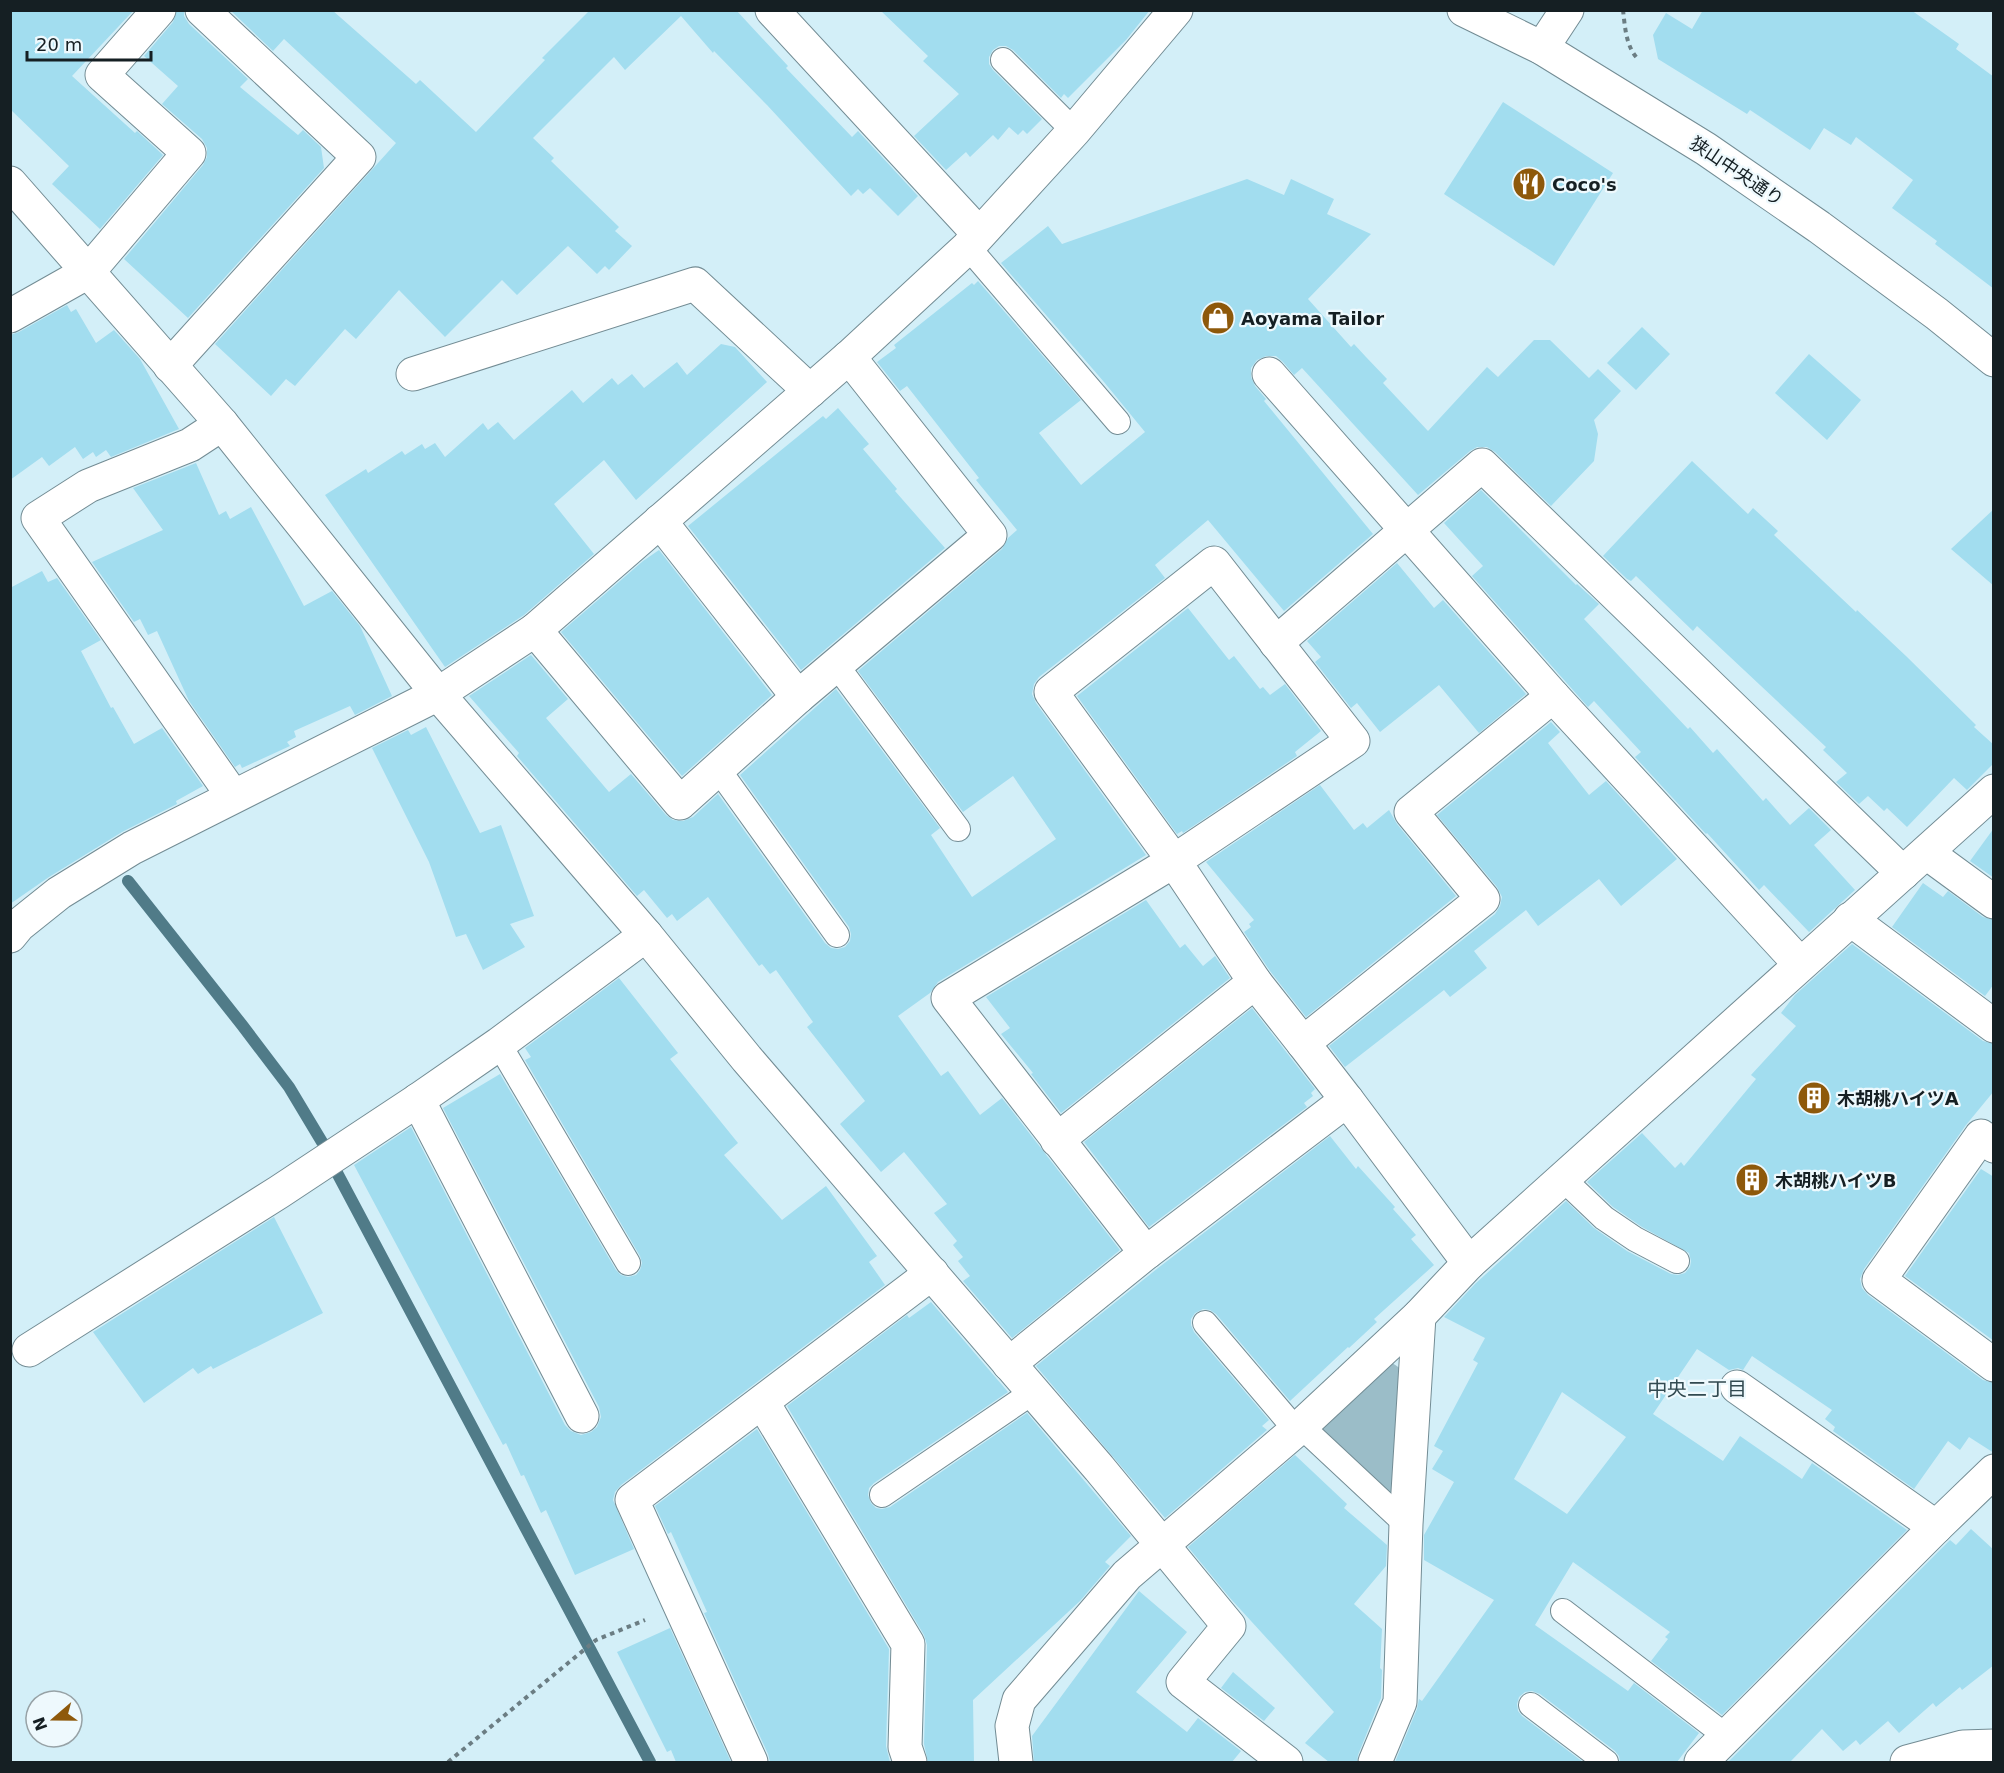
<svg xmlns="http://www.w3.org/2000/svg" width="2004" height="1773" font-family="'DejaVu Sans','Noto Sans JP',sans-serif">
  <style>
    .green { fill: #9bbdc8 }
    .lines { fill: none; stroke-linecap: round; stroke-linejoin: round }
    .stream { stroke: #507b88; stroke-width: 12 }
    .building { fill: #a2ddef; fill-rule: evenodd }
    .lane-casing { stroke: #738c94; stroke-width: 26 }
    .street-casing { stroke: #738c94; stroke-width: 35 }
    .secondary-casing { stroke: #738c94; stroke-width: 35 }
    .path { stroke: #6b7d83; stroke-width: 4; stroke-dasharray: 4.5 4.5; stroke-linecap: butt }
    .lane { stroke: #fff; stroke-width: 24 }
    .street { stroke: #fff; stroke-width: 33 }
    .secondary { stroke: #fff; stroke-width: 33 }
    .labels { text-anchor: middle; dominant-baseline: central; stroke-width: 4.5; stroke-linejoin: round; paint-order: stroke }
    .street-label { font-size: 18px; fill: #151f23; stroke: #eef9fd }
    .poi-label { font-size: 18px; font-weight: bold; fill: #151f23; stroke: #eef9fd; text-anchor: start }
    .neighbourhood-label { font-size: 20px; fill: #324a51; stroke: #eef9fd }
  </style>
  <rect width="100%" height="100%" fill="#d3eff8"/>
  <!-- green -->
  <path class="green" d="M1388 1360 1401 1369 1397 1505 1315 1431Z"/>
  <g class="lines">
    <!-- stream -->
    <g class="stream">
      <path d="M128 881 242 1025 289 1087 322 1142"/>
      <path d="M335 1169 650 1762"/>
    </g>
  </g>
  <!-- building -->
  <g class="building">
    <path d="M10 10H134L72 76 135 133 137 131 163 155 100 229 52 184 69 166 10 109Z"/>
    <path d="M177 10H184V16L189 24 248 79 240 87 298 135 303 130 321 147 324 168 188 318 124 259 203 165 207 157V148L202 139 162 104 178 86 144 56 173 22Z"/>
    <path d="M230 10H332L416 84 420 80 476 132 545 60 542 58 590 10H736L788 66 786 68 852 137 858 131 918 196 898 216 870 188 863 194 858 189 851 196 767 105 714 51 713 53 681 16 625 70 614 57 533 138 554 158 551 161 619 227 615 231 632 246 609 270 605 266 597 274 568 246 517 295 502 280 445 337 399 290 356 339 345 329 295 386 286 379 271 396 215 344 396 143 284 39 273 51Z"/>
    <path d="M1150 10 1126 40 1068 98 1064 94 1061 98 1013 50 1006 46H999L993 50 989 57V64L993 70 1042 119 1027 134 1023 130 1018 135 1009 127 998 140 993 135 970 157 966 152 946 170 914 136 959 94 923 61 928 56 881 11Z"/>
    <path d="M1703 10H1911L1959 44 1956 49 1994 77V289L1935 244 1937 241 1892 208 1913 180 1856 137 1851 145 1824 128 1810 150 1750 110 1747 114 1658 59 1653 35 1666 13 1692 29Z"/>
    <path d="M1503 102 1613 173 1554 266 1444 194Z"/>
    <path d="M1247 179 1284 195 1291 179 1334 199 1327 214 1371 234 1308 299 1351 347 1354 344 1366 357 1387 379 1383 383 1428 431 1487 367 1498 377 1534 340H1550L1589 378 1598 369 1621 391 1594 420 1598 434 1594 461 1551 506 1495 452 1487 447H1477L1470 451 1418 495 1302 368 1294 375 1283 362 1276 356H1266L1257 360 1251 368V377L1255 386 1266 399 1264 401 1373 534 1284 611 1208 520 1155 565 1165 578 1039 677 1034 684 1032 694 1036 703 1146 855 938 982 930 993 898 1016 941 1076 948 1071 980 1115 1002 1098 1120 1250 1012 1338 963 1281 970 1276 958 1261 963 1257 953 1245 957 1241 934 1213 947 1204 904 1152 881 1172 840 1124 865 1101 807 1027 813 1022 776 970 770 974 762 964 759 966 708 897 677 921 672 914 667 918 644 890 637 896 517 756 519 753 469 696 531 655 568 699 546 718 609 792 631 774 666 815 673 820 683 821 693 817 718 794 825 943 831 948 838 949 845 947 850 941 851 934 849 927 740 775 836 689 940 828 931 835 972 897 1056 839 1013 776 963 812 858 671 1002 549 1008 538 1017 530 976 480 979 478 907 386 900 391 877 362 896 348 894 345 972 283 974 285 978 281 1081 400 1039 433 1081 485 1145 432 1104 382 1001 263 1048 226 1062 244Z"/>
    <path d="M67 305 71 312 76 309 96 343 114 330 140 359 179 429 111 457 106 450 96 457 93 452 83 459 75 447 49 466 42 457 10 480V335L19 332Z"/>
    <path d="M1642 327 1670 354 1636 390 1607 363Z"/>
    <path d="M721 344 735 347 767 382 636 500 604 460 554 504 594 554 524 615 445 667 325 495 366 469 368 473 402 451 405 455 422 444 425 449 435 443 445 457 483 423 488 430 498 422 514 440 572 390 583 403 612 378 618 385 632 374 644 388 677 362 687 375Z"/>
    <path d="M1809 354 1861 400 1827 440 1775 393Z"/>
    <path d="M838 408 869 444 863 449 897 489 895 491 945 548 801 670 688 526 823 416 826 419Z"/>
    <path d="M1692 461 1748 514 1753 508 1778 531 1774 535 1856 612 1857 610 1906 656 1976 725 1974 727 1994 745V763L1967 790 1954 778 1907 827 1887 808 1884 811 1868 796 1859 804 1836 782 1847 773 1823 750 1826 747 1697 626 1693 631 1636 576 1631 581 1627 579 1603 556Z"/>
    <path d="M196 463 219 515 226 511 230 519 251 507 304 606 332 591 360 626 392 696 355 715 350 706 294 731 296 737 287 742 290 746 242 768 240 764 235 767 189 701 157 631 148 635 140 619 134 622 92 562 163 530 133 488Z"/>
    <path d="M1481 490 1576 585 1577 584 1599 604 1584 619 1688 729 1690 727 1713 753 1717 749 1763 801 1766 798 1790 825 1809 808 1831 830 1814 845 1855 890 1809 932 1764 885 1759 890 1707 833 1706 834 1635 757 1641 752 1594 701 1588 707 1472 576 1483 566 1444 523Z"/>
    <path d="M1994 509V586L1951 549Z"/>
    <path d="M659 550 772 695 682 776 561 632 643 561Z"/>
    <path d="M1397 563 1434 608 1443 600 1526 694 1479 733 1439 685 1380 732 1357 703 1351 708 1315 662 1321 657 1307 641Z"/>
    <path d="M42 571 48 582 57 578 101 640 81 651 111 708 113 707 134 744 162 728 203 786 176 801 177 804 122 832 49 877 10 904V588Z"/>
    <path d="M1188 608 1229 660 1234 656 1260 689 1263 687 1270 695 1285 684 1321 731 1295 752 1297 756 1183 833 1182 831 1177 834 1077 696Z"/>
    <path d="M1551 722 1560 732 1548 743 1589 795 1606 781 1677 859 1621 906 1599 879 1538 926 1526 910 1474 951 1487 968 1450 997 1444 990 1345 1067 1329 1046 1495 914 1500 906 1502 897 1497 887 1437 815Z"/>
    <path d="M426 727 480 833 501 825 534 916 510 924 525 947 483 970 466 934 456 937 429 862 372 748 408 730 411 735Z"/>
    <path d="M1320 785 1354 830 1363 823 1367 828 1389 810 1397 824 1456 896 1306 1017 1270 971 1244 932 1251 927 1249 924 1254 920 1206 862Z"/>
    <path d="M1994 828V878L1970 861Z"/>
    <path d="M1923 883 1943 897 1948 891 1983 917 1994 920V984L1985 996 1892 927Z"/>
    <path d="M1146 900 1180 948 1185 944 1203 966 1215 956 1230 978 1061 1113 1031 1074 1033 1073 1001 1034 1010 1028 986 997Z"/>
    <path d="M1852 944 1983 1041 1994 1044V1091L1966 1125 1864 1269 1860 1279 1862 1288 1868 1295 1983 1380 1994 1383V1453L1969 1437 1960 1450 1948 1441 1914 1489 1833 1431 1835 1427 1825 1419 1832 1410 1752 1356 1743 1370 1738 1368 1729 1370 1697 1349 1653 1414 1723 1461 1740 1436 1802 1479 1812 1463 1907 1530 1722 1715 1651 1661 1668 1639 1665 1637 1670 1632 1573 1562 1535 1625 1628 1691 1634 1683 1699 1733 1677 1762H1620L1619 1756 1615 1751 1540 1694 1532 1691 1525 1692 1519 1697 1517 1704 1518 1711 1522 1716 1583 1762H1395L1417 1709 1419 1699 1422 1701 1494 1600 1424 1560V1535L1454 1482 1432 1469 1443 1451 1434 1446 1478 1363 1473 1360 1485 1338 1444 1317 1475 1284 1566 1201 1594 1228 1627 1251 1671 1274 1678 1275 1685 1273 1690 1267 1691 1261 1689 1253 1642 1227 1613 1207 1587 1182 1642 1133 1675 1168 1681 1162 1684 1166 1756 1079 1751 1075 1796 1026 1781 1013 1795 995ZM1562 1392 1626 1437 1567 1514 1514 1479Z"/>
    <path d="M619 978 678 1053 670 1059 738 1143 724 1155 782 1220 826 1186 877 1256 869 1262 885 1285 621 1485 615 1492 613 1500 634 1549 575 1575 546 1510 541 1513 524 1475 521 1476 506 1443 503 1445 354 1165 411 1127 565 1425 571 1431 581 1435 591 1432 597 1427 601 1417 599 1407 443 1108 500 1074 616 1270 621 1275 628 1277 636 1275 640 1270 642 1263 640 1256 525 1060 531 1057 525 1048Z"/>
    <path d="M1252 1008 1315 1089 1311 1093 1313 1096 1304 1103 1307 1107 1149 1227 1084 1142Z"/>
    <path d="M1330 1136 1356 1169 1358 1166 1395 1207 1393 1209 1416 1235 1411 1239 1434 1265 1374 1319 1377 1322 1349 1348 1348 1347 1290 1401 1216 1314 1210 1310 1203 1309 1195 1313 1191 1319V1325L1194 1332 1269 1420 1262 1426 1267 1430 1165 1518 1036 1366 1158 1268Z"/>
    <path d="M1981 1169 1994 1177V1341L1905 1276Z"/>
    <path d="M274 1217 323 1313 213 1369 211 1366 198 1374 193 1368 144 1403 93 1332Z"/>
    <path d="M931 1302 1008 1392 874 1483 869 1488 868 1495 871 1503 876 1508 882 1509 890 1507 1027 1413 1131 1536 1105 1562 1110 1566 1080 1601 973 1700 974 1762H928L924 1744 927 1645 924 1635 787 1406 907 1315 909 1318Z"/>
    <path d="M757 1429 889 1649 886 1746 890 1762H770L768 1754 704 1613 707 1612 671 1532 668 1534 655 1506Z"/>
    <path d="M1295 1455 1347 1504 1344 1508 1387 1545 1386 1566 1354 1604 1382 1629 1380 1668 1382 1670 1381 1698 1358 1755 1357 1762H1329L1305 1743 1334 1712 1230 1598 1188 1547Z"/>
    <path d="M1971 1529 1994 1550V1665L1962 1690 1960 1687 1936 1707 1933 1703 1899 1733 1888 1721 1860 1745 1856 1740 1843 1751 1822 1729 1790 1762H1731L1729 1761 1950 1540 1956 1545Z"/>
    <path d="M1139 1591 1187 1632 1136 1692 1187 1732 1198 1718 1241 1751 1232 1762H1034L1032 1736Z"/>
    <path d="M670 1628 731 1762H676L671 1750 667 1752 617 1652Z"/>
    <path d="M1233 1672 1275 1708 1264 1721 1221 1688Z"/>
  </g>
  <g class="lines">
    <!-- lane casing -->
    <g class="lane-casing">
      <g id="lane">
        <path d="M1003 60 1074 131"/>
        <path d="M968 247 1118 422"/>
        <path d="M837 666 958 829"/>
        <path d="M718 769 837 935"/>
        <path d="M499 1044 628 1263"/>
        <path d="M1562 1178 1604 1218 1635 1239 1677 1261"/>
        <path d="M1205 1323 1296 1430"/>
        <path d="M1301 1426 1406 1524"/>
        <path d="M882 1495 1033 1392"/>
        <path d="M1563 1611 1726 1736"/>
        <path d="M1531 1705 1606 1762"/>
      </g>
    </g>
    <!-- street casing -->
    <g class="street-casing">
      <g id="street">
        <path d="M772 10 979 234"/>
        <path d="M10 183 222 424 438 694 646 935 747 1059 1099 1468 1229 1626 1183 1682 1286 1762"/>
        <path d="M10 316 88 272 189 153 102 75 159 10"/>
        <path d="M170 366 359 157 202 10"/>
        <path d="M413 374 695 284 810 391"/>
        <path d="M1269 374 1553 696 1800 964"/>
        <path d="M222 424 190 445 88 486 38 518 233 796"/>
        <path d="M660 521 798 697"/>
        <path d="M535 630 680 803 798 697 990 535 849 357"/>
        <path d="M1276 643 1482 465 1903 873"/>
        <path d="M1927 853 1994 902"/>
        <path d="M1850 919 1994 1026"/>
        <path d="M10 936 19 925 59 893 132 848 438 694 535 630 849 357 968 247 1074 131 1176 10"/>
        <path d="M1303 1043 1347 1100"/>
        <path d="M418 1100 582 1416"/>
        <path d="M1057 1140 1255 982"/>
        <path d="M1994 1146 1981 1136 1879 1280 1994 1365"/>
        <path d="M1146 1253 948 998 1174 861 1353 741 1214 563 1051 692 1174 861 1255 982 1303 1043 1483 899 1411 812 1553 696"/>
        <path d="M29 1350 279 1192 418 1100 499 1044 646 935"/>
        <path d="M1009 1364 1146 1253 1347 1100 1469 1263"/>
        <path d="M1737 1387 1936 1527"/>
        <path d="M763 1403 908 1644 905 1747 910 1762"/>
        <path d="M751 1762 632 1500 932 1273"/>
        <path d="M1016 1762 1012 1726 1019 1700 1127 1575 1301 1426 1419 1316 1469 1263 1994 791"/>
        <path d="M1375 1762 1400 1702 1406 1524 1419 1316"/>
        <path d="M1701 1762 1936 1527 1994 1471"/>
        <path d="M1907 1762 1963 1747 1994 1746"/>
      </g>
    </g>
    <!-- secondary casing -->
    <g class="secondary-casing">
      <g id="secondary">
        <path d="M1464 10 1542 48 1706 149 1819 227 1937 314 1994 360"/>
        <path d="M1542 48 1567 10"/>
      </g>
    </g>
    <!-- path -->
    <g class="path">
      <path d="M1623 10C1625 27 1626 48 1639 60"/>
      <path d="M448 1762 596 1640 645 1620"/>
    </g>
    <!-- lane -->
    <use href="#lane" class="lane"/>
    <!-- street -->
    <use href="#street" class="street"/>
    <!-- secondary -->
    <use href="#secondary" class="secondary"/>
  </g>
  <!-- icons -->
  <defs>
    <g id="restaurant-disc" transform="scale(1.725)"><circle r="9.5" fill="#8e590b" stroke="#eef9fd"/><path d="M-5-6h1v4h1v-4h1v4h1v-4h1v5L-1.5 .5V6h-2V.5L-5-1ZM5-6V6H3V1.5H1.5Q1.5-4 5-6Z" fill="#fff"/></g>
    <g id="shop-disc" transform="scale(1.725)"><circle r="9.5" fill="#8e590b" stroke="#eef9fd"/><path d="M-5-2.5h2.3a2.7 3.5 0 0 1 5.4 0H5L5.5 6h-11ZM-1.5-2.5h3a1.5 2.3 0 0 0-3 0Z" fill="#fff"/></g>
    <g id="building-disc" transform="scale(1.725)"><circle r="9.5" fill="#8e590b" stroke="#eef9fd"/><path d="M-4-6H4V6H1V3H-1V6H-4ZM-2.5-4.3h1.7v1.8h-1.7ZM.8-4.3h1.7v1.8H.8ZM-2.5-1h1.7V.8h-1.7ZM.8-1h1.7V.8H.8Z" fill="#fff"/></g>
  </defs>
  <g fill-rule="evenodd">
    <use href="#restaurant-disc" x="1529" y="184"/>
    <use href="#shop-disc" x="1218" y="318"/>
    <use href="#building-disc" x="1814" y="1098"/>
    <use href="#building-disc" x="1752" y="1180"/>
  </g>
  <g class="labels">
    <!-- street labels -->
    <g class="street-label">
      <text transform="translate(1737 171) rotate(34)">狭山中央通り</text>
    </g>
    <!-- poi labels -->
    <g class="poi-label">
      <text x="1552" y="184">Coco's</text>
      <text x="1241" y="318">Aoyama Tailor</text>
      <text x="1837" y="1098">木胡桃ハイツA</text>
      <text x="1775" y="1180">木胡桃ハイツB</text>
    </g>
    <!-- neighbourhood labels -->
    <g class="neighbourhood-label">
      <text x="1697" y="1389">中央二丁目</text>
    </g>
  </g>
  <!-- border -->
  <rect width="2004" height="1773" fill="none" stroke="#151f23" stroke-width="24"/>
  <!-- north arrow -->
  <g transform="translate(54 1719) rotate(250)"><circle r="28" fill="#eef9fd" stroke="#97a2a6" stroke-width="1.5"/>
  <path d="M0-4.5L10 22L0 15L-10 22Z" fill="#8e590b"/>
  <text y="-9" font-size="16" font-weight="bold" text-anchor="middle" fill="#151f23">N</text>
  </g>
  <!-- scale -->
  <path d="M27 51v9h124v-9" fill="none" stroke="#151f23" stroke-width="3"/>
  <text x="36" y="51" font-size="18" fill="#151f23" stroke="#eef9fd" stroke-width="4.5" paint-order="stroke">20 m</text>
</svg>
